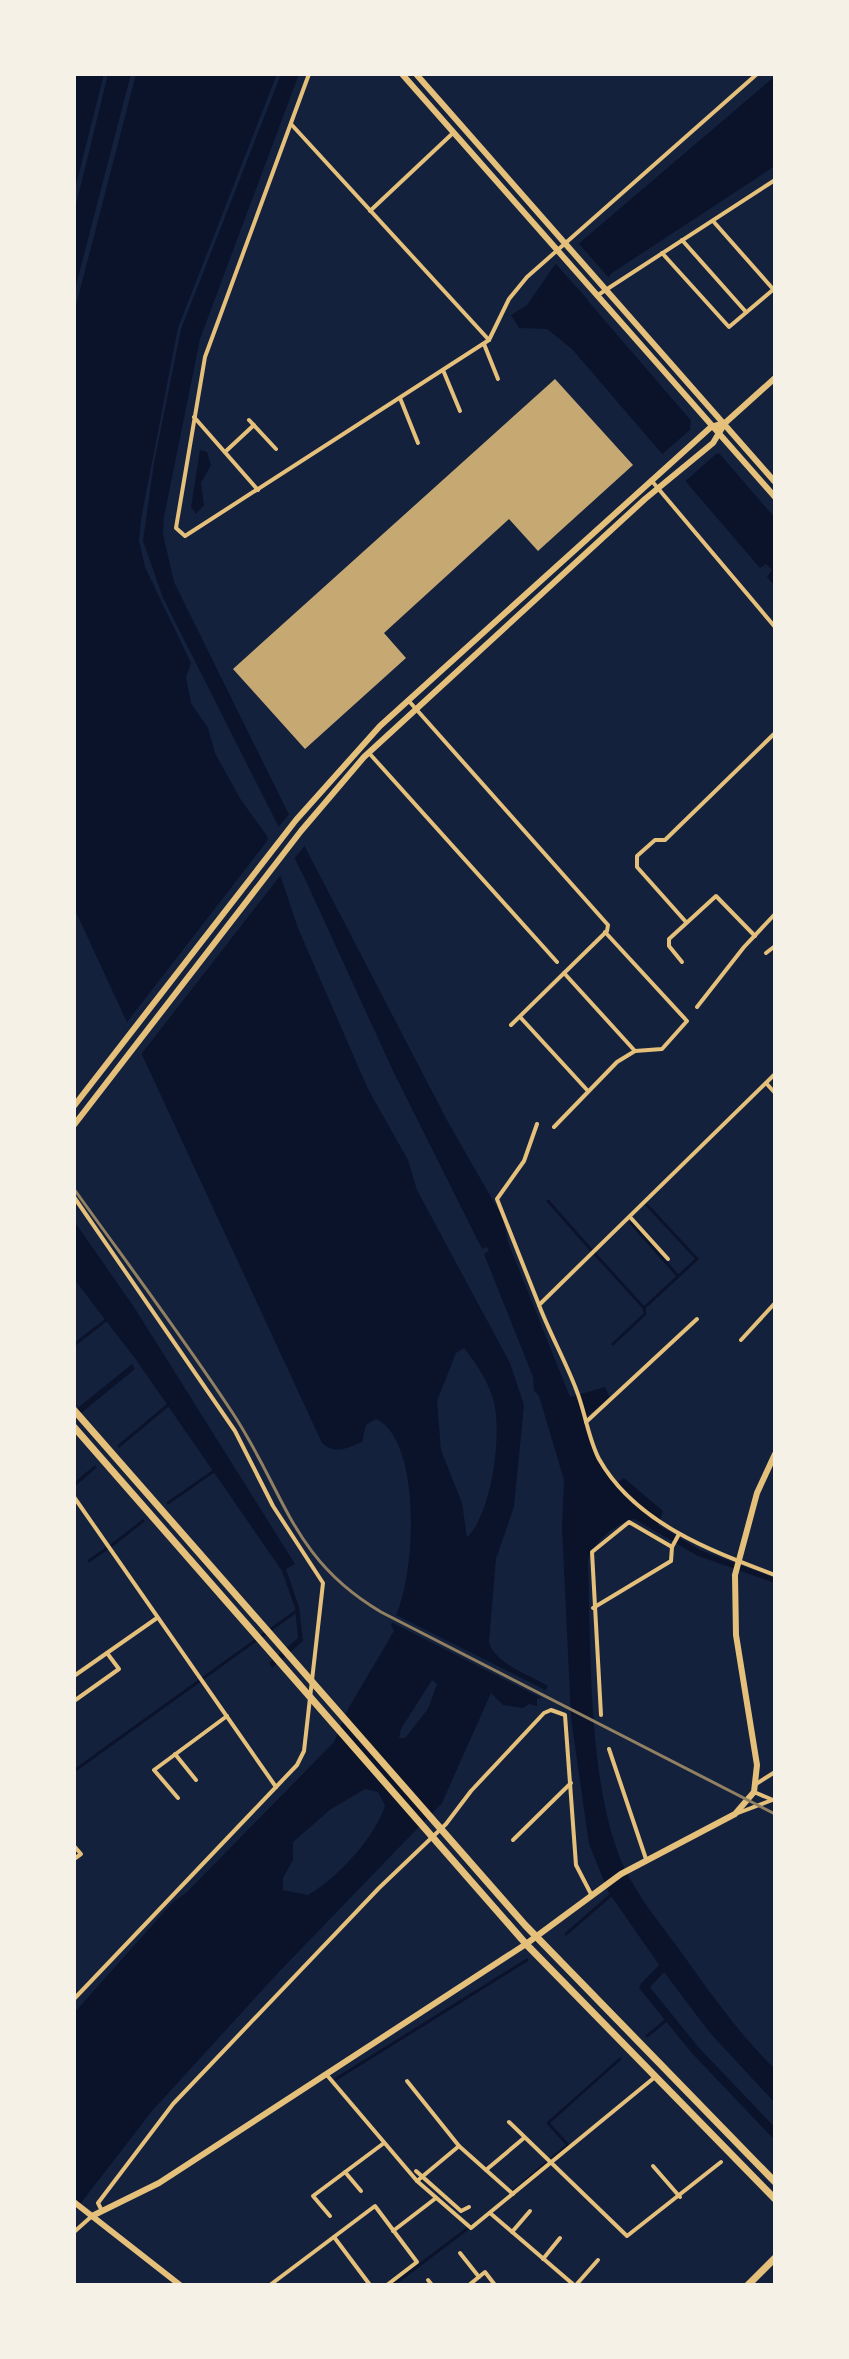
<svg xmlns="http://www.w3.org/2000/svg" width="849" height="2359" font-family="Roboto,sans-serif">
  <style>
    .water { fill: #0b132b; fill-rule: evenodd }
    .pier { fill: #14213d }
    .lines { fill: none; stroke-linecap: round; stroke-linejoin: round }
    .stream { stroke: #0b132b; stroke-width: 3 }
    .canal { stroke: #0b132b; stroke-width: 9 }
    .building { fill: #c6a872 }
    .minor { stroke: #e5c07b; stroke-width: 4 }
    .tertiary { stroke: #e5c07b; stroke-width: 6 }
    .secondary { stroke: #e5c07b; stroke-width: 6 }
    .primary { stroke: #e5c07b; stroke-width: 7 }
    .trunk { stroke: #e5c07b; stroke-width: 7 }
    .rail { stroke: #918062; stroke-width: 3 }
  </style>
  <rect width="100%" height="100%" fill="#14213d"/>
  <!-- water -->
  <g class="water">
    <path d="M74 74H104L74 193Z"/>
    <path d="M108 74H131L74 293V213Z"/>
    <path d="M136 74H277L178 328 141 519 139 541 145 567 191 663 186 677 191 703 208 728 215 753 241 800 267 836 298 928 368 1089 408 1160 417 1190 510 1363 524 1405 514 1507 496 1559 489 1642C494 1663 530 1675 548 1686L541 1699 537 1698V1706L529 1704 523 1708 503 1705 491 1693 442 1803 277 1974 152 2111 74 2212V2013L172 1903 187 1892 334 1742 348 1709 394 1631 391 1625C416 1587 424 1441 376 1419L366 1425 362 1442C348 1448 335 1455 322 1443L74 908V313ZM464 1348C476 1363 486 1378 492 1396 504 1427 492 1515 467 1537L462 1503 441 1450 437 1401 456 1353ZM432 1680 437 1684 428 1709 405 1738H399L401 1729ZM365 1789 378 1792 385 1805C376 1837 336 1879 308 1895L283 1890V1878L293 1860V1842L331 1809Z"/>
    <path d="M281 74H299L200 339 164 517 163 534 174 582 304 845 448 1122 503 1218 508 1242 570 1397 605 1387 610 1398 583 1419 596 1459 615 1484 624 1478 663 1511 658 1525 700 1550 775 1578V1583L698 1556 634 1519C617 1522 591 1544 588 1561 591 1649 588 1764 616 1847 628 1884 653 1914 676 1945 707 1988 737 2032 775 2069V2103L710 2033 664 1972 609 1893 589 1844 571 1718 562 1528 564 1480 539 1396 534 1391 533 1377 484 1254 489 1251 487 1247 482 1249 393 1071 306 881 163 598 143 541 154 463 181 329Z"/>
    <path d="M775 76V166L612 273 588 301 775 518V586L767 577 772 570 766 564 760 568 572 349 547 329 519 328 511 315 527 305 556 263Z"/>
    <path d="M200 450 207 452 211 465 201 483 204 505 196 514 191 507Z"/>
    <path d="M74 1221 134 1307 295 1564 286 1569 299 1607 303 1641 272 1668 269 1663 298 1638 295 1608 282 1571 137 1361 74 1279Z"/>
    <path d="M132 1364 135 1369 74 1419V1411Z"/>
  </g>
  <!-- pier -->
  <g class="pier">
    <path d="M578 243 609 278 589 301 555 263Z"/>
    <path d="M691 418 722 453 716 454 682 484 659 457 690 430Z"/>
    <path d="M291 812 307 843 292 861 276 830Z"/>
    <path d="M271 836 283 872 139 1057 124 1026Z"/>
    <path d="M394 1614 549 1692 545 1700 389 1621Z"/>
  </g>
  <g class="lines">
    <!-- stream -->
    <g class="stream">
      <path d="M548 1201 593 1252"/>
      <path d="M631 1223 678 1276"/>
      <path d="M595 1254 644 1308 645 1314 613 1344"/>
      <path d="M644 1308 697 1259 647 1205"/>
      <path d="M74 1345 106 1320"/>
      <path d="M119 1446 168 1405"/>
      <path d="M74 1485 95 1467"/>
      <path d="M168 1503 214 1471"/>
      <path d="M112 1545 143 1521"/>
      <path d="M89 1561 106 1549"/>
      <path d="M74 1771 298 1610"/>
      <path d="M566 1934 611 1895"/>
      <path d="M647 2036 669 2018"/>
      <path d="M336 2079 527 1960"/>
      <path d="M511 2193 568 2145 548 2123 620 2059"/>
      <path d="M393 2285 471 2226"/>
    </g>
    <!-- canal -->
    <path class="canal" d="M668 1962 644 1987 695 2050 775 2134"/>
  </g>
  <!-- building -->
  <path class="building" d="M555 379 633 465 538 551 509 519 384 633 406 658 305 749 233 669Z"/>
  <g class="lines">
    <!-- minor -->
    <g class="minor">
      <path d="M309 74 205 357 177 522 176 528 185 536 489 340 509 299 527 277 757 74"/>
      <path d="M291 124 489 340"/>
      <path d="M370 211 453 133"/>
      <path d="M713 221 773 289"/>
      <path d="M682 240 746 312"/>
      <path d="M662 253 729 327 775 288"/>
      <path d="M598 295 775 180"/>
      <path d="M484 344 498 379"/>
      <path d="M443 370 460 411"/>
      <path d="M400 398 418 443"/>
      <path d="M194 417 258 490"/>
      <path d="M249 420 276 449"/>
      <path d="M225 452 254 425"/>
      <path d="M651 480 775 627"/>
      <path d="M408 700 608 925 607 931 511 1025"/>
      <path d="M369 753 557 962"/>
      <path d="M686 922 637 867V856L655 840H665L775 733"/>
      <path d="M766 953 775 946"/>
      <path d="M682 962 669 946V939L716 896 755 936"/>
      <path d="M564 973 635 1051"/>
      <path d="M697 1007 744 947 775 914"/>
      <path d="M520 1017 588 1091"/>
      <path d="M775 1074 539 1305C550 1334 565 1360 576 1389 585 1411 588 1438 599 1459 635 1523 711 1551 775 1575"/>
      <path d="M766 1083 775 1093"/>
      <path d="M537 1124 524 1161 497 1199 539 1305"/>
      <path d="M554 1127 617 1062 635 1051 662 1049 687 1021 605 932"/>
      <path d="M74 1197 235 1431 273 1506 323 1583 304 1751 297 1765 276 1787"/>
      <path d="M630 1217 668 1259"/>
      <path d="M741 1340 775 1303"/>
      <path d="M586 1422 697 1319"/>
      <path d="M74 1497 276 1787 74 1999"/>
      <path d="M593 1608 671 1561 672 1547 679 1534"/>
      <path d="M74 1676 157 1618"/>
      <path d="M74 1701 119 1669 107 1653"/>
      <path d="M601 1715 592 1552 629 1522 672 1547"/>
      <path d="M609 1749 646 1859"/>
      <path d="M175 1754 196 1780"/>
      <path d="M756 1784 775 1772"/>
      <path d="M754 1792 773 1800"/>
      <path d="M178 1798 154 1770 227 1716"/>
      <path d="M738 1813 775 1799"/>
      <path d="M513 1840 571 1783"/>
      <path d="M74 1846 81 1854 74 1859"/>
      <path d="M326 2074 417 2181 471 2228 655 2077"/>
      <path d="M407 2081 459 2146 417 2181"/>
      <path d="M509 2122 627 2236 721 2162"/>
      <path d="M459 2146 513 2194"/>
      <path d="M653 2166 680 2197"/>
      <path d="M486 2170 524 2138"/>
      <path d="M416 2171 461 2211 469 2207"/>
      <path d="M345 2172 361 2191"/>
      <path d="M102 2211 98 2203 173 2104 379 1888 446 1824 471 1791 544 1713 551 1710 565 1715 576 1865 591 1894"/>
      <path d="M490 2213 574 2285"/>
      <path d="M330 2216 313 2196 384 2143"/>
      <path d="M393 2231 436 2198"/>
      <path d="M74 2232 92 2216"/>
      <path d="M512 2232 530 2211"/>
      <path d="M334 2237 370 2285"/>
      <path d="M460 2253 479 2277"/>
      <path d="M543 2259 560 2238"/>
      <path d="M428 2280 432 2285"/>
      <path d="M270 2285 375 2206 417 2262 387 2285"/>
      <path d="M469 2285 485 2272 495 2285"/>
      <path d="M576 2285 598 2260"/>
    </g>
    <!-- tertiary -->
    <g class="tertiary">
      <path d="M402 74 775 497"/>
      <path d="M416 74 775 482"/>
      <path d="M74 1106 296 820 380 726 711 427 725 423 775 378"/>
      <path d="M74 1125 301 831 364 757 645 499 713 443 725 423"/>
      <path d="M92 2216 159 2183 526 1944"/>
    </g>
    <!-- secondary -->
    <g class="secondary">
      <path d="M526 1944 621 1874 735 1814 754 1792 757 1765 736 1635 735 1575 757 1493 775 1454"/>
      <path d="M74 2202 180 2285"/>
    </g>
    <!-- primary -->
    <path class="primary" d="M748 2285 775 2258"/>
    <!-- trunk -->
    <g class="trunk">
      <path d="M74 1410 525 1925 775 2182"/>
      <path d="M74 1427 526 1944 775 2199"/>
    </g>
    <!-- rail -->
    <path class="rail" d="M74 1189C127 1263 182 1336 232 1412 285 1492 291 1559 381 1612L775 1814"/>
  </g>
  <!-- border -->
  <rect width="849" height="2359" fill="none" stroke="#f6f1e7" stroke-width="152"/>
</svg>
